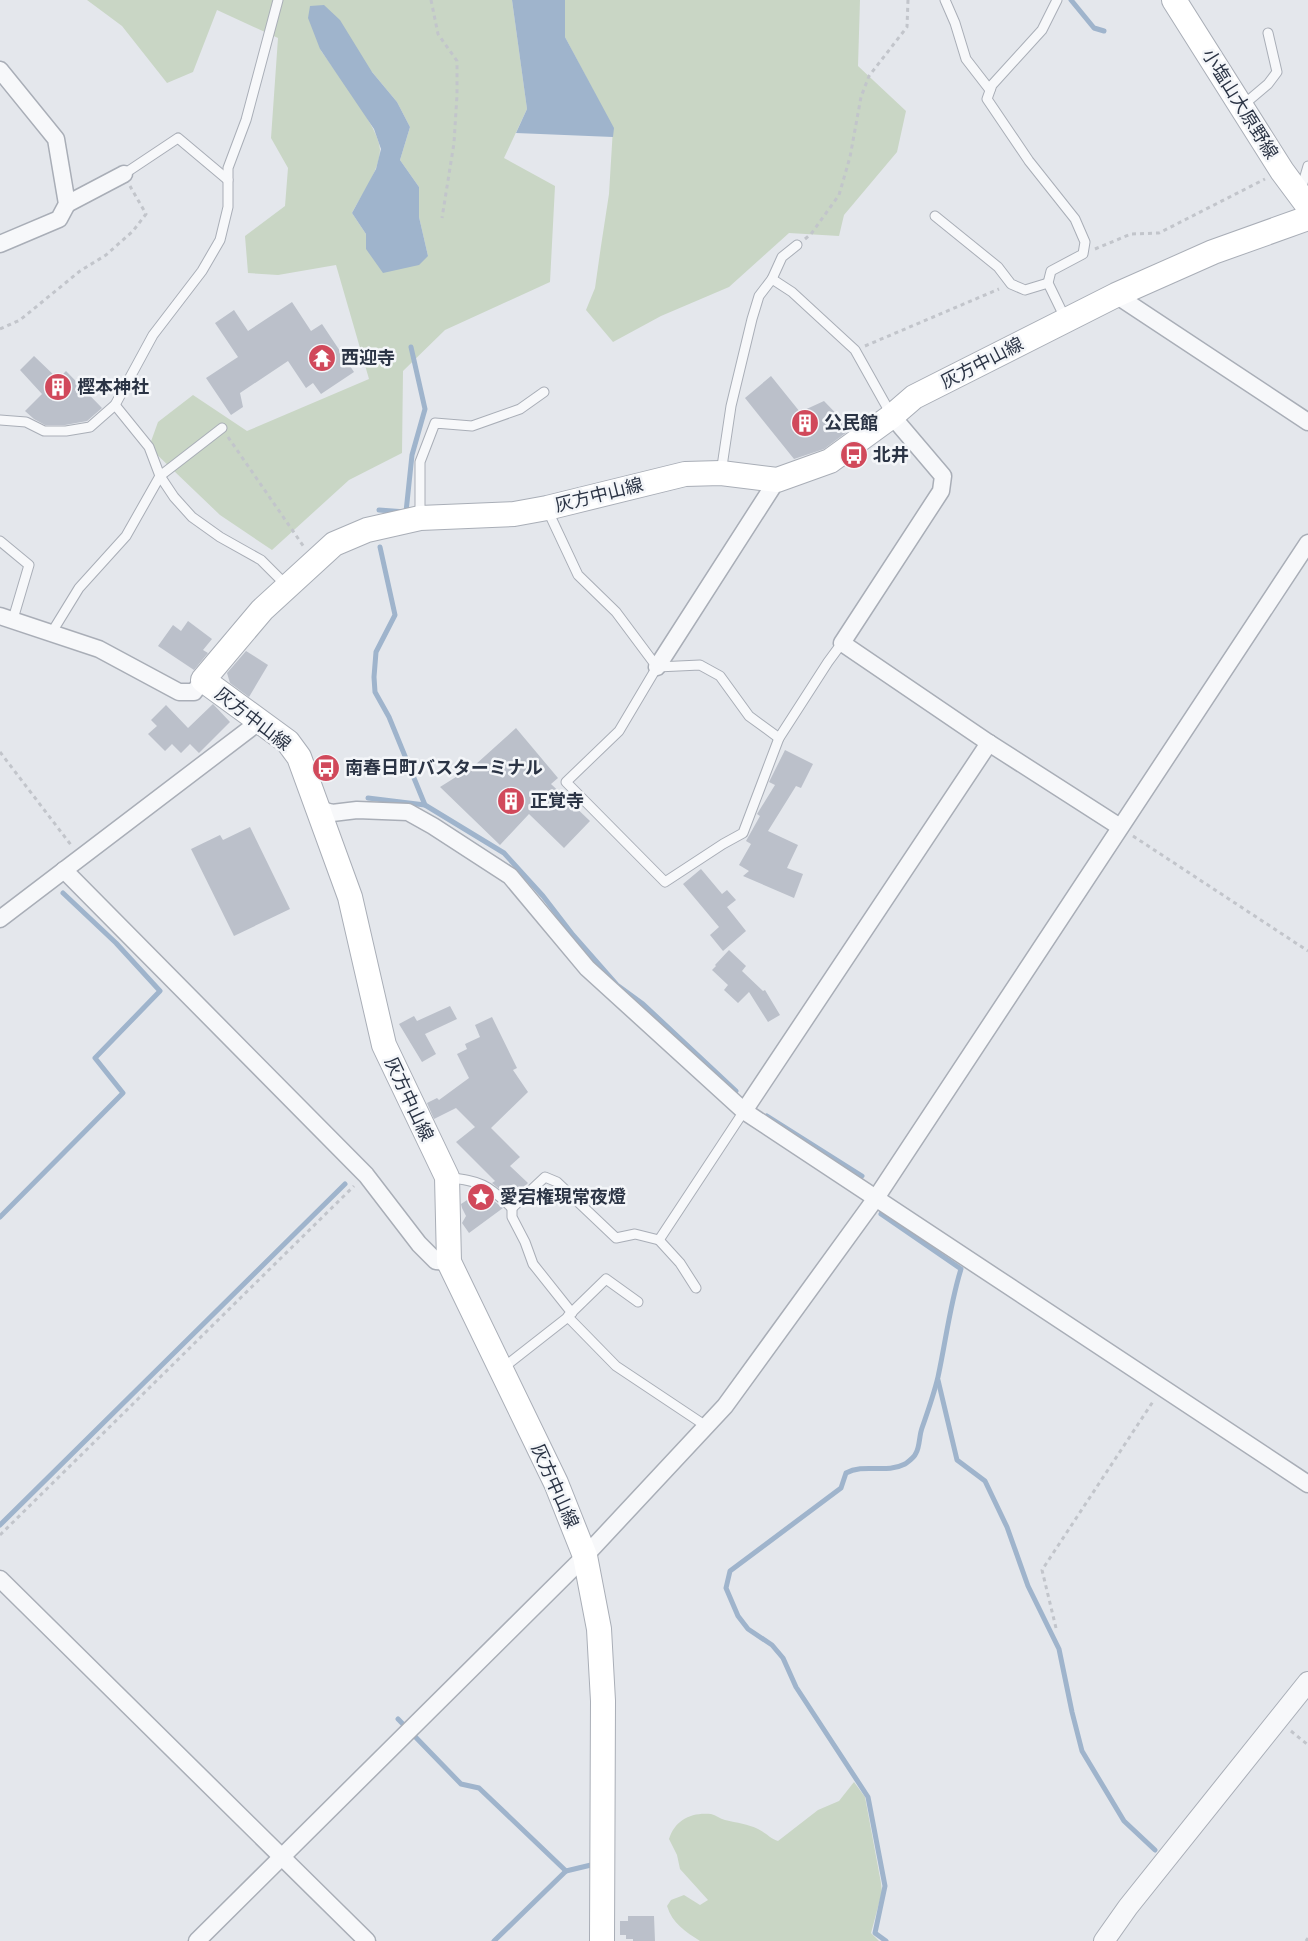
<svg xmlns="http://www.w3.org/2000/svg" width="1308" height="1941" font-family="Montserrat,'Noto Sans JP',sans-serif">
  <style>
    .green { fill: #c9d6c5; fill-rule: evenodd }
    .water { fill: #9fb4cc }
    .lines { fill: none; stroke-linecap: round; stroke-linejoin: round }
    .stream { stroke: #9fb4cc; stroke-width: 5 }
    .building { fill: #bbc0ca }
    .service-casing { stroke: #a9aeb7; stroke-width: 11 }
    .minor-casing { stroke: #a9aeb7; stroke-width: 19 }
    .tertiary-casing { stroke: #a9aeb7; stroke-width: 22 }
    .secondary-casing { stroke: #a9aeb7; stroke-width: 26 }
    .path { stroke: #c2c5cb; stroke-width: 3; stroke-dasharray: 4 4; stroke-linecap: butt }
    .service { stroke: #f7f8fa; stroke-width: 9 }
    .minor { stroke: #f7f8fa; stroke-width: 16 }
    .tertiary { stroke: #f7f8fa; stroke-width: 20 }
    .secondary { stroke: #fff; stroke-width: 24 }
    .labels { text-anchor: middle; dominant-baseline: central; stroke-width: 5; stroke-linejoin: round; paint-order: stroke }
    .street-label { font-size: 18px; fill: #2b3445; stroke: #f4f6f9 }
    .poi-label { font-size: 18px; font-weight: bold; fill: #2b3445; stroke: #f4f6f9; text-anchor: start }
  </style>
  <rect width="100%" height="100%" fill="#e4e7ec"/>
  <!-- green -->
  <g class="green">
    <path d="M87 0H512L527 109 504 158 555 186 550 282 445 330 403 371 402 453 349 480 272 550 220 515 149 447 158 422 193 395 247 431 369 379 336 265 278 275 248 273 245 236 285 206 288 168 271 138 278 38 217 10 193 72 167 83 122 26ZM320 49 372 72 397 102 410 127 400 160 419 187V217L428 256 366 249V234L352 213C362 194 379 172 380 150 381 129 333 69 320 49Z"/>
    <path d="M565 0H860L858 66 906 111 897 152 844 215 839 236 789 233 729 287 661 316 613 342 586 310 595 288 601 246 609 194 613 128 565 37Z"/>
    <path d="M854 1782 865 1797 881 1883 882 1892 871 1933 879 1941H700C686 1932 672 1923 667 1906L671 1900 684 1895 700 1905 708 1900 680 1869 677 1855 669 1839C675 1820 691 1812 711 1814 716 1815 720 1819 725 1820 737 1823 748 1824 758 1829 766 1833 771 1839 778 1841L818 1810 839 1801Z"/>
  </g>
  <!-- water -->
  <g class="water">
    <path d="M512 0H565V37L614 128 613 137 516 133 527 109Z"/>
    <path d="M324 5 340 20 372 72 397 102 410 127 400 160 419 187V217L428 256 419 265 383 273 366 249V234L352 213 376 169 381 149 374 129 320 49 308 18 310 6Z"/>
  </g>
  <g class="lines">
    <!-- stream -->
    <g class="stream">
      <path d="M1071 0 1094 28 1104 31"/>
      <path d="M379 510 406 512 412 455 425 409 411 347"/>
      <path d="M380 547 395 615 376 652 374 677 375 692 389 717 425 805"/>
      <path d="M368 798 425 805 504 853 543 896 573 935 617 985 643 1004 736 1091"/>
      <path d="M767 1116 862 1176"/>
      <path d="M881 1214 961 1269C950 1304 946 1340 938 1377 934 1394 928 1411 922 1428 919 1436 920 1446 916 1453 914 1458 909 1461 905 1464 886 1474 864 1463 846 1473L841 1488 730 1571 726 1588 738 1616 748 1629 772 1645 783 1658 796 1687 868 1797 885 1886 875 1933 886 1941"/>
      <path d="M0 1217 123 1093 95 1058 160 991 116 943 63 893"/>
      <path d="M938 1380 957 1460 985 1481 1007 1527 1028 1586 1059 1649 1072 1712 1082 1751 1124 1821 1155 1850"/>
      <path d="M0 1525 345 1184"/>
      <path d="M398 1719 461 1784 479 1788 566 1871"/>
      <path d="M494 1941 566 1871 591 1865"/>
    </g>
  </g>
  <!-- building -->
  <g class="building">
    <path d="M292 302 311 331 322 324 354 372 321 394 313 383 306 388 288 361 240 393 243 407 231 415 206 378 238 357 215 323 234 310 248 331Z"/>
    <path d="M34 356 58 379 66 371 102 408 87 421 65 425H45L34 419 25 411 42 394 20 370Z"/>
    <path d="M771 376 800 412 824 401 851 429 824 449 794 459 745 398Z"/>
    <path d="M188 621 212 639 203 650 208 653 194 670 158 646 173 625 181 631Z"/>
    <path d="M246 651 268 665 249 697 230 683 227 673Z"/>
    <path d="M213 704 230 722 199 753 190 744 181 753 172 744 165 751 148 734 157 726 151 720 166 705 188 728Z"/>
    <path d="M516 728 558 778 551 784 590 821 564 848 529 814 500 845 440 787 475 765Z"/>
    <path d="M785 750 813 764 801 788 796 786 768 831 798 845 787 868 803 874 794 898 743 876 749 871 739 865 751 844 746 841 760 816 757 814 775 785 769 782Z"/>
    <path d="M250 827 290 909 234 936 191 849 220 835 223 840Z"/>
    <path d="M701 869 722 894 727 890 736 900 727 907 746 931 723 951 710 935 719 927 683 884Z"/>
    <path d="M729 950 746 966 742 971 763 991 765 990 780 1015 768 1022 749 992 738 1003 724 990 728 985 712 970 716 966 715 965Z"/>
    <path d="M450 1006 457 1019 425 1034 436 1054 422 1062 399 1024 414 1016 417 1021Z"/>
    <path d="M492 1017 517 1068 513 1070 528 1092 491 1128 520 1157 510 1166 528 1183 512 1199 492 1183 495 1181 456 1142 475 1127 456 1108 434 1119 427 1103 437 1098 439 1100 469 1078 457 1054 467 1049 465 1044 480 1037 475 1025Z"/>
    <path d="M481 1191 503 1208 469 1233 462 1223 466 1216 462 1208 461 1204Z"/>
    <path d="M628 1916H654L655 1941H633V1939H626V1935H620V1921H628Z"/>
  </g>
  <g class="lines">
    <!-- service casing -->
    <g class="service-casing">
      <g id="service">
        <path d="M945 0 955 23 966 59 990 90"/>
        <path d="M1057 0 1042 30 992 85 987 99 1029 161 1075 219 1085 242 1083 254 1051 271 1048 283 1066 320"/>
        <path d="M1242 106 1268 84 1277 72 1268 33"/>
        <path d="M124 174 178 138 228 180"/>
        <path d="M1301 190 1308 166"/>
        <path d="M935 216 998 267 1011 284 1025 290 1048 283"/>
        <path d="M772 279 792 292 855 350 892 416"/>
        <path d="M115 405 149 447 160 476 174 497 192 517 220 537 261 560 287 586"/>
        <path d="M0 420 26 422 44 431H66L90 427 115 405 153 335 202 271 220 240 228 207V168L246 120 278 0"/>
        <path d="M721 473 731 406 752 319 759 296 772 279 782 257 797 245"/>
        <path d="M547 509 578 575 616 612 657 667"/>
        <path d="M420 518V462L435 423 472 426 520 409 544 392"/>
        <path d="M0 541 29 565 13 619"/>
        <path d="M52 632 79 588 126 536 160 476 222 428"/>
        <path d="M657 667 619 731 566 782 665 882 723 844 743 833 779 738 828 662 842 643"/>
        <path d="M657 667 700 665 720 676 749 716 779 738"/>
        <path d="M447 1177C482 1182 486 1183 512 1208L545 1177 557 1182 616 1238 635 1234 659 1240 744 1111"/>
        <path d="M512 1208V1217L525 1242 533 1264 572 1313"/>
        <path d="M659 1240 680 1263 696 1288"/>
        <path d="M568 1316 606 1279 638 1302"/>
        <path d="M503 1368 568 1317 616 1366 706 1426"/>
      </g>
    </g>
    <!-- minor casing -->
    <g class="minor-casing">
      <g id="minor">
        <path d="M0 70 56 139 67 204 59 219 0 244"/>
        <path d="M67 204 124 174"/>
        <path d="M1116 295 1308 422"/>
        <path d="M892 416 943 476 941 491 842 643 989 743 1120 827"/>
        <path d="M0 616 99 649 179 692H194L203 680"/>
        <path d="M657 667 777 480"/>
        <path d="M319 809 332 813 357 810 408 812 433 826 510 876 587 968 744 1111 1308 1484"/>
        <path d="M64 870 366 1175 419 1244 436 1261 449 1262"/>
        <path d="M0 919 260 721"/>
        <path d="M744 1111 989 743"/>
        <path d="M0 1579 367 1941"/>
        <path d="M197 1941 585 1556 725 1406 876 1198 1308 543"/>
      </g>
    </g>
    <!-- tertiary casing -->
    <g class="tertiary-casing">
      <path id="tertiary" d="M1104 1941 1128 1907 1308 1682"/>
    </g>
    <!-- secondary casing -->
    <g class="secondary-casing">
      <g id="secondary">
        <path d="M1174 0 1282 171 1308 206"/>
        <path d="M602 1941 603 1701 599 1629 585 1556 556 1483 449 1262 447 1177 384 1045 350 897 299 757 288 742 203 680 262 610 334 544 367 530 420 518 514 514 547 508 685 474 721 473 777 480 830 461 892 416 914 397 1116 295 1213 252 1308 218"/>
      </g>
    </g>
    <!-- path -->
    <g class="path">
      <path d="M431 0 438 34 457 61V95L454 143 442 218"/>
      <path d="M805 239 811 234 839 195 850 157 861 97 869 76 907 27 908 0"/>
      <path d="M1095 249 1131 234 1159 233 1265 179"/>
      <path d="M0 329 20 320 80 271 106 255 133 231 146 214 130 186"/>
      <path d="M865 346 999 289"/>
      <path d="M228 437 304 547"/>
      <path d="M0 752 71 845"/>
      <path d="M1133 836 1308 951"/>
      <path d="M0 1535 354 1186"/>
      <path d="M1056 1628 1042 1570 1154 1400"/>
      <path d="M1291 1731 1308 1745"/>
      <path d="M1306 1941 1308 1938"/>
    </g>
    <!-- service -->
    <use href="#service" class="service"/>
    <!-- minor -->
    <use href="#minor" class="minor"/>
    <!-- tertiary -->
    <use href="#tertiary" class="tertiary"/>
    <!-- secondary -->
    <use href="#secondary" class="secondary"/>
  </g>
  <!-- icons -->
  <defs>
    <g id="temple-disc" transform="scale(1.4375)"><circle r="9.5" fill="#d1495b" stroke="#f4f6f9"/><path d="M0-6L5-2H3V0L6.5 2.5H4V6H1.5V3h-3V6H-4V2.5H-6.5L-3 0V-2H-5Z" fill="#fff"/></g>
    <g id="building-disc" transform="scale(1.4375)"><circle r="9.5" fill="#d1495b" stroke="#f4f6f9"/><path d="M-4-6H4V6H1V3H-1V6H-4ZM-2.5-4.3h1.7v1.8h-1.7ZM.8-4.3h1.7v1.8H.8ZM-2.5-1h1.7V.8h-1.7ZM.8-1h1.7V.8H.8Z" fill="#fff"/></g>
    <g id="bus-disc" transform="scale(1.4375)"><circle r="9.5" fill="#d1495b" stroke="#f4f6f9"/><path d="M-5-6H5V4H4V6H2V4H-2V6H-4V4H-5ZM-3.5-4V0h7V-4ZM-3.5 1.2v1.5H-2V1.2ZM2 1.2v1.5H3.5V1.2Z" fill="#fff"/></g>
    <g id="sight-disc" transform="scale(1.4375)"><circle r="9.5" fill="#d1495b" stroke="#f4f6f9"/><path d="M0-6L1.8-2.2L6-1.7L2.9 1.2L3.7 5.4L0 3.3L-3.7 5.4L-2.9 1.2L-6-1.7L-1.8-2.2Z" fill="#fff"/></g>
  </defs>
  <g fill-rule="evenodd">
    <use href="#temple-disc" x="322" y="358"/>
    <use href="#building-disc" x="58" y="387"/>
    <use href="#building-disc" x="805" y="423"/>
    <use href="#bus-disc" x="854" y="455"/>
    <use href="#bus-disc" x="326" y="768"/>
    <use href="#building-disc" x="511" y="801"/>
    <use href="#sight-disc" x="481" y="1197"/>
  </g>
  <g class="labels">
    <!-- street labels -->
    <g class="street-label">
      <text transform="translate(1240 104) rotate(58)">小塩山大原野線</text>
      <text transform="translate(982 363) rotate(-27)">灰方中山線</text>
      <text transform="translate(599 495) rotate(-14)">灰方中山線</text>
      <text transform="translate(253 719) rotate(38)">灰方中山線</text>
      <text transform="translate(409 1099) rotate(65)">灰方中山線</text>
      <text transform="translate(555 1486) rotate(66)">灰方中山線</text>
    </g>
    <!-- poi labels -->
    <g class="poi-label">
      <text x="341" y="358">西迎寺</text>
      <text x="77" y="387">樫本神社</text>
      <text x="824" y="423">公民館</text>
      <text x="873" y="455">北井</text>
      <text x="345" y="768">南春日町バスターミナル</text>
      <text x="530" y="801">正覚寺</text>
      <text x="500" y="1197">愛宕権現常夜燈</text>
    </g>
  </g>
</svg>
